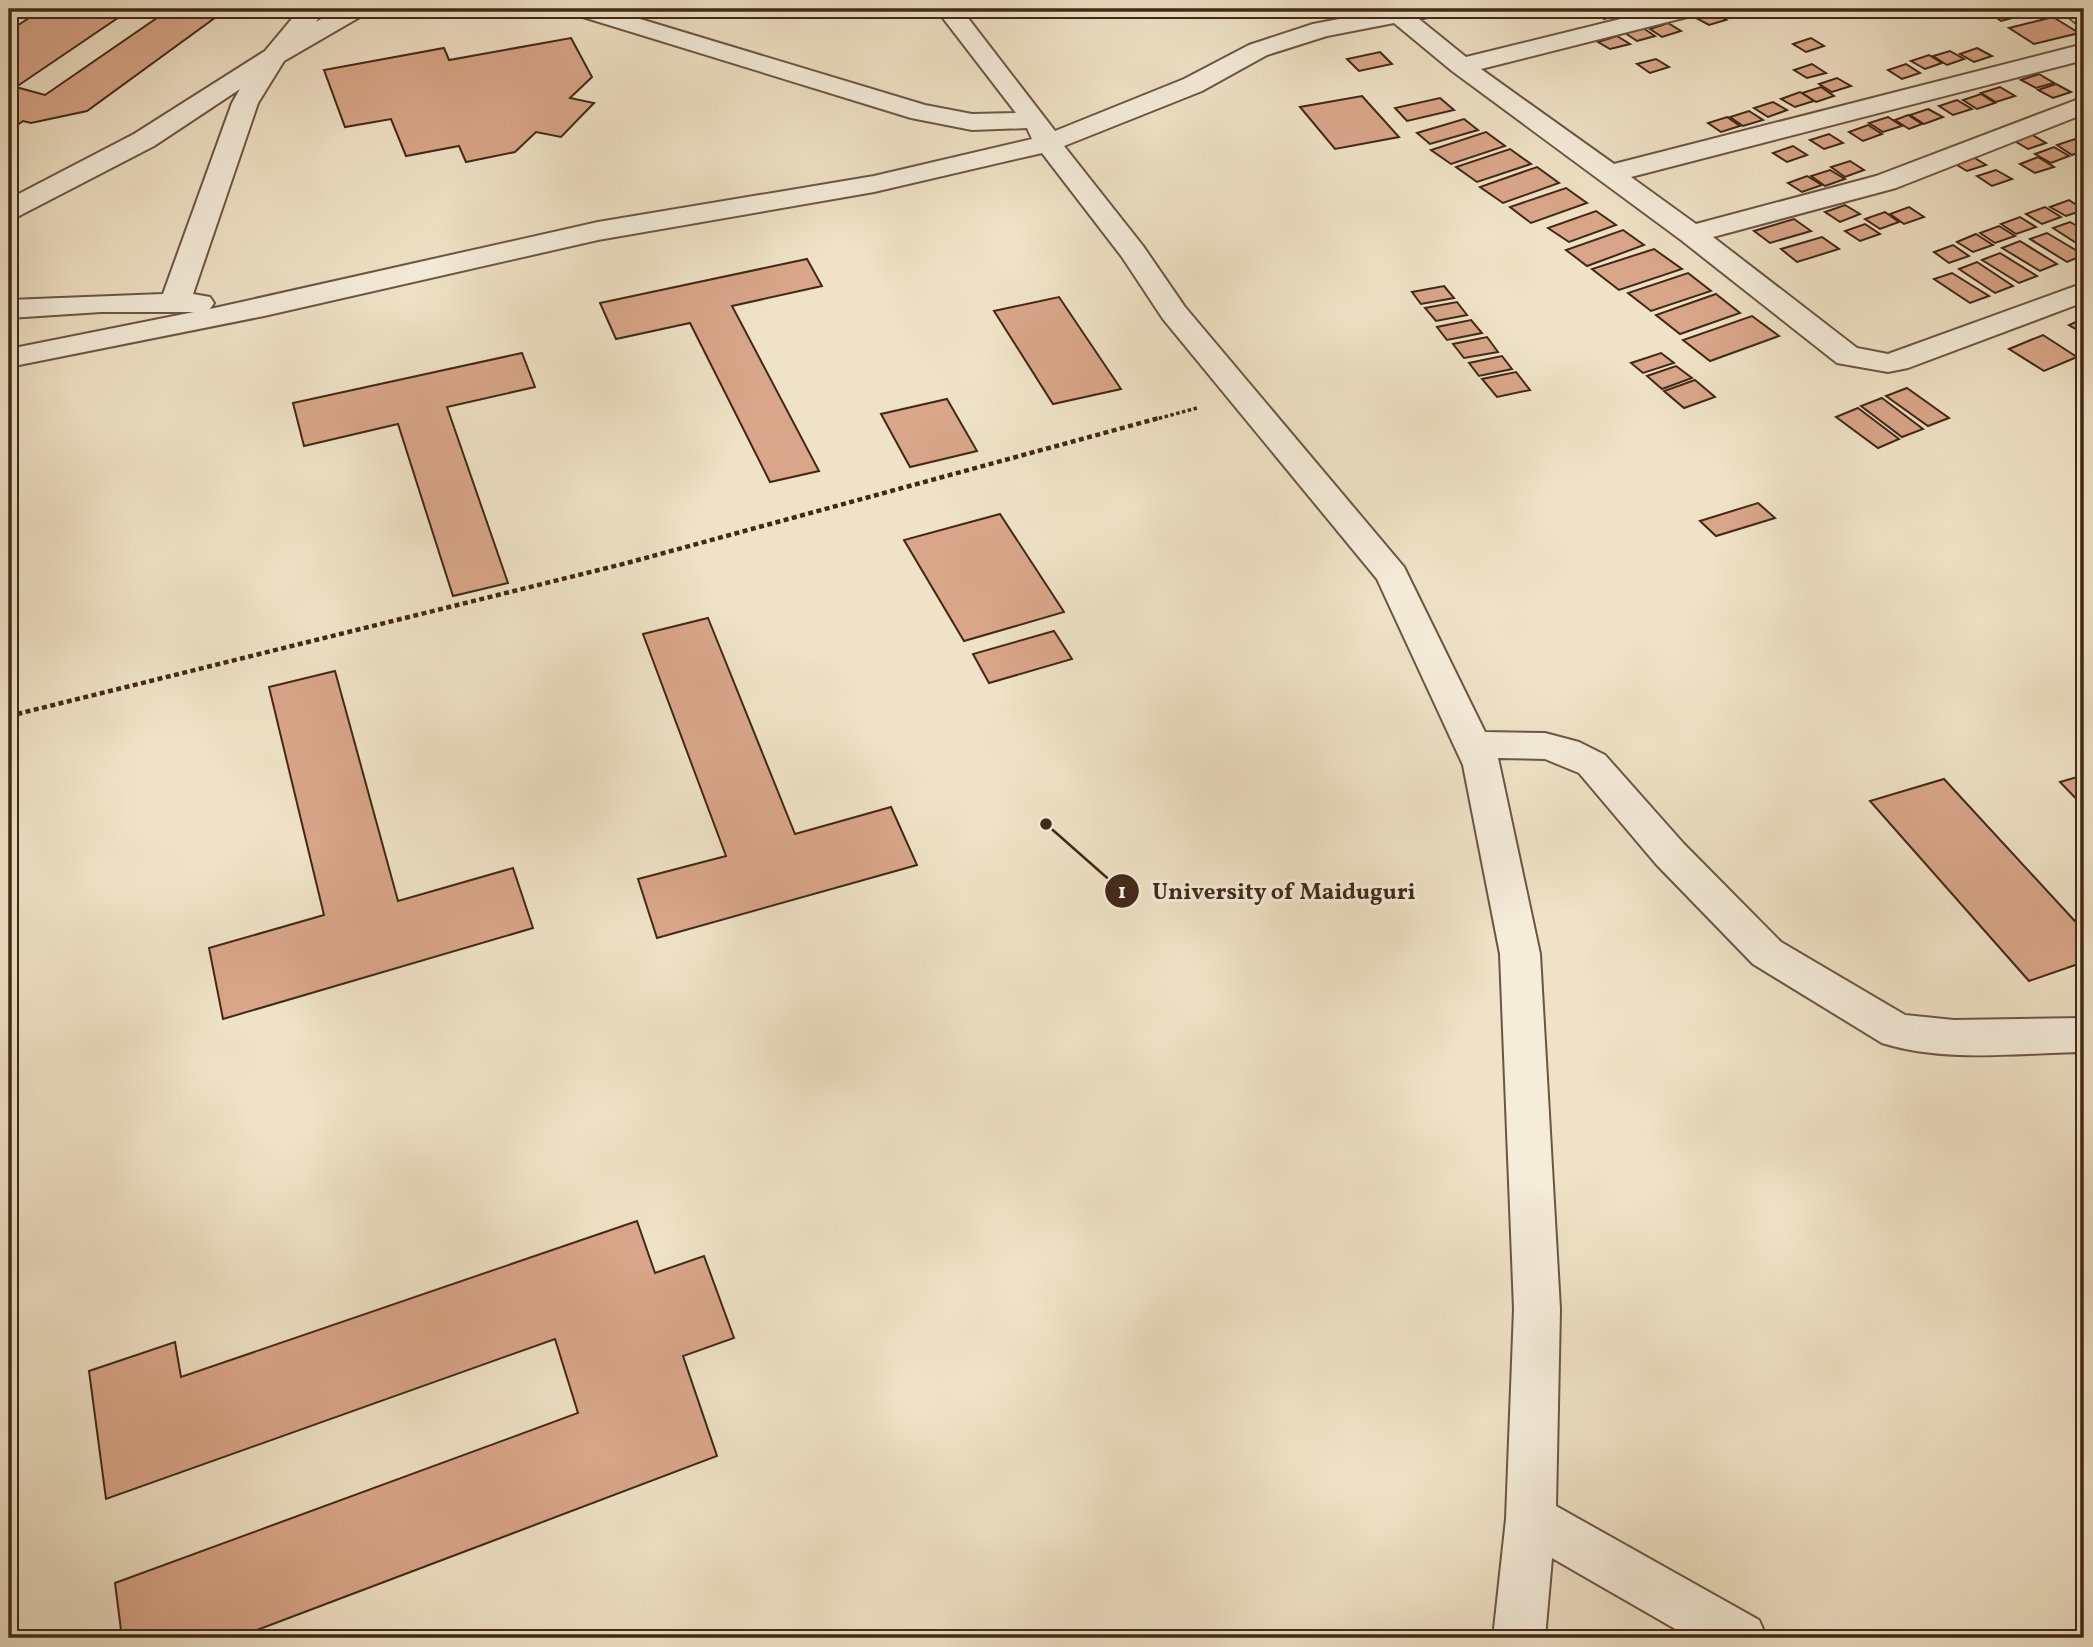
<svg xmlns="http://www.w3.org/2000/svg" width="2093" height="1647" font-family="Vollkorn,serif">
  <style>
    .building { fill: #d9a689; stroke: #412817; stroke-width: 2 }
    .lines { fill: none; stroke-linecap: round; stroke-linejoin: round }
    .street-casing { stroke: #6c5643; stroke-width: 4 }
    .path-far1 { stroke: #412817; stroke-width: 3.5; stroke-dasharray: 3.5 2.5; stroke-linecap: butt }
    .path { stroke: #412817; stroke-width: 4.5; stroke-dasharray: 5 3.5; stroke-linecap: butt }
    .street { fill: #f5ecda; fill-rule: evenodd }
    .leader { fill: none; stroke: #412817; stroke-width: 2.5 }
    .callout-dot { fill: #412817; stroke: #f5ecda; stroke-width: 2.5 }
    .mark-label { font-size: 21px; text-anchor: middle; font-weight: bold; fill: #fff }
    .callout-label { font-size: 23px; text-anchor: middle; font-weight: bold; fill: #412817; stroke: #f5ecda; stroke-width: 6; stroke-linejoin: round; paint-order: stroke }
  </style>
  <rect width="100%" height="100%" fill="#efe2c6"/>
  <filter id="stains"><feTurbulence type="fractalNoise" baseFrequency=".00286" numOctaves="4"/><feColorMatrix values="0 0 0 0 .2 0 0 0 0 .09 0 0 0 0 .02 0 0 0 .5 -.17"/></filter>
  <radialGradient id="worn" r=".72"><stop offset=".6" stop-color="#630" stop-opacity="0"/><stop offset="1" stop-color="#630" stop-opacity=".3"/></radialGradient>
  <!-- building -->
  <g class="building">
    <path d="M43 9H131L16 87 45 95 170 9H227L87 111 31 123 23 121 9 131V31Z"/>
    <path d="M1601 9H1615L1623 14 1604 19 1592 11Z"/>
    <path d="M1721 9H1737L1744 13 1726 19 1714 11Z"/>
    <path d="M1992 9H2035L2039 11 2001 21 1985 10Z"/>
    <path d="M1714 12 1726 20 1709 25 1696 18Z"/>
    <path d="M2053 17 2079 33 2034 44 2009 28Z"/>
    <path d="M1668 23 1681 31 1662 37 1650 29Z"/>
    <path d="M1643 28 1655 36 1637 41 1625 33Z"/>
    <path d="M1617 36 1630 44 1610 49 1598 42Z"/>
    <path d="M571 38 592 77 570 98 594 103 561 137 536 132 515 152 466 162 459 146 406 156 391 119 345 127 324 70 444 48 449 60Z"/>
    <path d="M1811 38 1824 46 1806 52 1793 44Z"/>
    <path d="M1977 48 1992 56 1974 62 1960 54Z"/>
    <path d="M1950 51 1964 59 1947 65 1933 56Z"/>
    <path d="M1380 52 1392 64 1359 71 1347 59Z"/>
    <path d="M1929 55 1942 63 1925 69 1911 61Z"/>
    <path d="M1656 59 1669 67 1650 73 1637 64Z"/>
    <path d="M1812 64 1826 73 1807 78 1794 70Z"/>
    <path d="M1906 64 1920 73 1902 79 1888 70Z"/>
    <path d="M2039 74 2054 83 2036 88 2021 80Z"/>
    <path d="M1837 78 1851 86 1832 92 1819 84Z"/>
    <path d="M2056 84 2071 92 2053 98 2038 90Z"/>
    <path d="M1821 87 1834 96 1816 102 1802 93Z"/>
    <path d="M2000 87 2015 96 1996 102 1981 93Z"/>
    <path d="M1800 92 1814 101 1795 107 1781 99Z"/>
    <path d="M1981 94 1995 103 1977 109 1963 100Z"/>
    <path d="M1362 96 1399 137 1335 149 1300 107Z"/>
    <path d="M1440 98 1454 110 1407 121 1395 108Z"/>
    <path d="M1957 100 1972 109 1953 115 1939 106Z"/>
    <path d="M1773 102 1787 110 1768 117 1754 108Z"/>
    <path d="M1928 109 1943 117 1924 124 1910 115Z"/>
    <path d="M1749 111 1763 120 1743 126 1730 117Z"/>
    <path d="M1908 115 1922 124 1909 129 1895 120Z"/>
    <path d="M1727 117 1740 126 1721 132 1708 123Z"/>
    <path d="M1888 117 1902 126 1883 132 1869 123Z"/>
    <path d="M1464 119 1478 130 1430 144 1417 133Z"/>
    <path d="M1868 125 1882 134 1863 141 1849 132Z"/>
    <path d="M1486 132 1505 146 1451 164 1431 150Z"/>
    <path d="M1829 134 1843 143 1824 149 1810 140Z"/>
    <path d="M2031 134 2046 143 2028 149 2013 140Z"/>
    <path d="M2075 139 2084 145V150L2072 155 2057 145Z"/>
    <path d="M1793 146 1807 155 1787 162 1773 153Z"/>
    <path d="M2054 147 2069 156 2051 163 2035 154Z"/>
    <path d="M1510 149 1531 164 1477 182 1456 167Z"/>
    <path d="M1970 155 1986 165 1967 171 1952 162Z"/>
    <path d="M2038 157 2054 167 2035 173 2020 164Z"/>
    <path d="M1850 161 1864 170 1845 177 1831 167Z"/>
    <path d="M1537 167 1559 183 1503 203 1480 187Z"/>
    <path d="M1830 170 1845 179 1825 186 1811 176Z"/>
    <path d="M1996 170 2012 179 1992 186 1977 176Z"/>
    <path d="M1807 176 1822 185 1802 192 1788 183Z"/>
    <path d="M1566 188 1587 203 1531 223 1510 207Z"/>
    <path d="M2069 200 2084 210 2066 216 2050 207Z"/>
    <path d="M1845 205 1860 214 1840 222 1825 212Z"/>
    <path d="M1909 207 1924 217 1904 224 1890 214Z"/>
    <path d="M2045 207 2061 217 2042 224 2026 214Z"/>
    <path d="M1596 211 1616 225 1569 242 1548 228Z"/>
    <path d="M1885 212 1899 222 1880 229 1865 219Z"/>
    <path d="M2020 217 2036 227 2016 234 2001 224Z"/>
    <path d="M1794 219 1811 231 1770 243 1754 231Z"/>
    <path d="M2070 222 2084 230V248L2053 228Z"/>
    <path d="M1865 224 1880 234 1860 241 1845 231Z"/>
    <path d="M1999 226 2015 236 1995 243 1980 233Z"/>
    <path d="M1623 230 1644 245 1587 266 1566 250Z"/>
    <path d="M2047 233 2084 255 2067 262 2030 239Z"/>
    <path d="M1976 234 1993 245 1973 252 1957 242Z"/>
    <path d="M1822 237 1839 249 1797 262 1781 249Z"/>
    <path d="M2020 241 2057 264 2040 271 2002 248Z"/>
    <path d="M1953 245 1969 256 1949 263 1934 252Z"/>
    <path d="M1654 249 1682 269 1619 290 1592 269Z"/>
    <path d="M2000 253 2037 276 2019 283 1982 260Z"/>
    <path d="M807 259 822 286 732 306 819 471 770 482 690 323 616 339 600 303Z"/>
    <path d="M1977 262 2013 286 1995 293 1959 269Z"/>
    <path d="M1688 273 1711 291 1651 311 1628 293Z"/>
    <path d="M1952 273 1989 296 1970 303 1934 279Z"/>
    <path d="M1444 286 1454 298 1421 304 1412 292Z"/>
    <path d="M1716 294 1740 313 1680 334 1656 315Z"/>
    <path d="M1059 297 1121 389 1053 404 994 311Z"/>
    <path d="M1457 302 1467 315 1436 321 1425 308Z"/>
    <path d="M1752 316 1779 336 1710 361 1683 340Z"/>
    <path d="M2084 318V334L2069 325Z"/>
    <path d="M1471 320 1482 333 1447 340 1437 327Z"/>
    <path d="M2043 335 2077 357 2044 371 2009 349Z"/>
    <path d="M1487 337 1498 352 1464 358 1453 344Z"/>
    <path d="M522 353 535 387 447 407 508 583 453 596 398 424 304 446 293 403Z"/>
    <path d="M1661 353 1674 363 1643 373 1631 363Z"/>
    <path d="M1502 356 1512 369 1479 376 1469 363Z"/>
    <path d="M1676 366 1692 378 1662 389 1647 376Z"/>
    <path d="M1516 372 1530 390 1497 397 1482 379Z"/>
    <path d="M1695 380 1715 397 1684 408 1664 391Z"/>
    <path d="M1907 388 1949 418 1928 426 1886 396Z"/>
    <path d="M1882 398 1923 429 1902 437 1861 406Z"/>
    <path d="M947 399 977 451 910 467 881 414Z"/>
    <path d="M1858 408 1899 439 1878 448 1836 417Z"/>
    <path d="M1758 503 1775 518 1716 536 1700 521Z"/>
    <path d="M1000 514 1064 612 964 641 904 540Z"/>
    <path d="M708 618 795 834 891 807 917 865 657 938 638 879 726 856 643 634Z"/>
    <path d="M1054 631 1072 659 989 683 973 654Z"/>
    <path d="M335 671 398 901 513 868 533 928 223 1019 209 948 324 915 269 687Z"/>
    <path d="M2084 775V807L2060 782Z"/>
    <path d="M1944 779 2084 931V962L2029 981 1870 801Z"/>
    <path d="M637 1221 655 1273 704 1256 734 1338 683 1356 717 1456 236 1638H122L115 1583 578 1413 555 1339 106 1499 89 1371 175 1342 181 1377Z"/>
  </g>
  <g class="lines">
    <!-- street casing -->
    <g class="street-casing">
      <g id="street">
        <path d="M300 9H325L316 22 338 9H368L365 14 284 61 258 103 193 294 210 297 214 303 210 309 598 222 874 176 1032 139 1027 128 972 130 911 118 573 14 570 9H607L925 105 972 114 1016 113 936 9H961L1055 131 1184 79 1249 45 1313 24 1391 9H1443L1440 14 1419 19 1466 57 1661 9H1702L1699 14 1481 69 1614 164 2084 44V60L1631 177 1696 224 1876 176 2084 97V114L1896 188 1713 237 1857 348 1888 354 2084 283V302L1908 368 1888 372 1837 363 1681 240 1452 71 1394 23 1327 36 1267 55 1202 91 1064 146 1143 246 1185 307 1404 567 1485 732 1545 733 1579 742 1605 755 1684 844 1781 942 1905 1015 1954 1020 2084 1018V1052C2019 1053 1945 1063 1882 1043L1753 964 1656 864 1579 773 1545 759 1498 758 1540 954 1560 1309 1556 1506 1759 1620 1767 1638H1691L1552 1558 1545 1638H1493L1506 1519 1514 1309 1500 954 1463 765 1377 579 1163 319 1122 257 1042 153 874 192 598 240 264 316 9 367V349L194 312H101L9 318V300L163 294 232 103 240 89 154 146 19 216 9 218V199L134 134 265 51Z"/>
        <path d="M2059 9H2084V24L2075 22Z"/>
      </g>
    </g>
    <!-- path-far1 -->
    <path class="path-far1" d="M1153 420 1197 408"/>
    <!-- path -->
    <path class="path" d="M9 716 627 563 1159 418"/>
    <!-- street -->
    <use href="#street" class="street"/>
  </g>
  <!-- callouts -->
  <path class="leader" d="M1046 824L1122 891"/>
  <g class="callout-dot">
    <circle cx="1046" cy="824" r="7"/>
    <circle cx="1122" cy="891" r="18"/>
  </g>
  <g class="mark-label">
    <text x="1122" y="898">1</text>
  </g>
  <g class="callout-label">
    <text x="1284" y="899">University of Maiduguri</text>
  </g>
  <!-- margin -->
  <rect width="2093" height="1647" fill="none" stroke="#efe2c6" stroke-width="35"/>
  <rect x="10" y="10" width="2072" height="1626" fill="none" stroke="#412817" stroke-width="3.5"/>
  <rect x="18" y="18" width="2058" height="1612" fill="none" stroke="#412817" stroke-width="2"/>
  <rect width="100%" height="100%" filter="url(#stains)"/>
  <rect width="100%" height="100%" fill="url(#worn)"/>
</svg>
